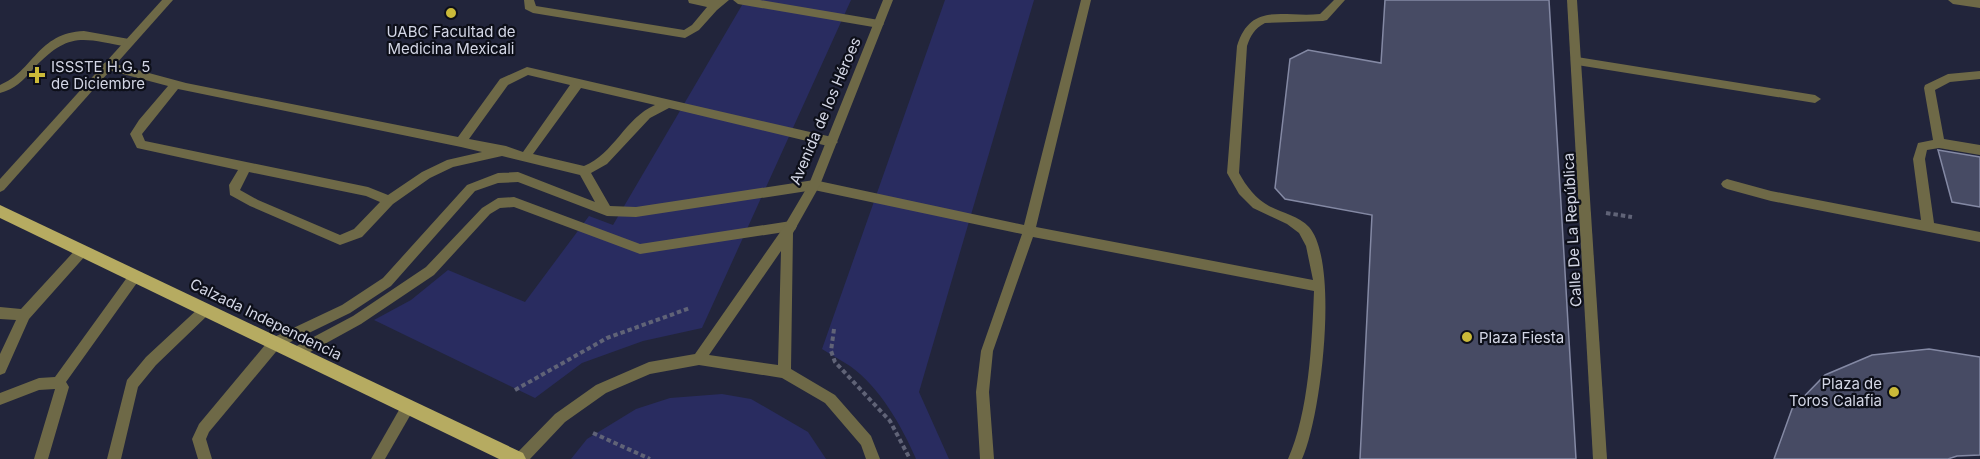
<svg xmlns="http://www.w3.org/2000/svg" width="1980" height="459" font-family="Inter,sans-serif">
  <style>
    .green { fill: #292c60 }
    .building { fill: #474b64; stroke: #8489a4; stroke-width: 1.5 }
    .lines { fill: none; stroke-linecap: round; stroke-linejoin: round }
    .path { stroke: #606377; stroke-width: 4; stroke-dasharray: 4.5 3; stroke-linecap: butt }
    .lane { fill: #6e6947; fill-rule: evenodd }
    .street { fill: #6e6947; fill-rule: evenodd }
    .primary { fill: #b6ab61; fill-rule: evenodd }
    .poi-dot { fill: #cbba39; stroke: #0d0f19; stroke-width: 2 }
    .labels { text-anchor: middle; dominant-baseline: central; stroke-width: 4.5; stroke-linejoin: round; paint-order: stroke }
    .poi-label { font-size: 15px; fill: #d3d6e5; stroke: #0d0f19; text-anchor: start }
    .street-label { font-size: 15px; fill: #d3d6e5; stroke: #0d0f19 }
  </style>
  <rect width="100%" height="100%" fill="#22253b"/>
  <!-- green -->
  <g class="green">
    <path d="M745 0H851L702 328 643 341 582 363 535 398 374 320 411 300 448 270 525 302 589 216 613 225Z"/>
    <path d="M945 0H1034L919 392 949 459H916C902 427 880 387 850 366 841 360 831 355 822 349Z"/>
    <path d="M722 394 751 399 808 432 826 459H571L587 439 636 409 670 398Z"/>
  </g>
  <!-- building -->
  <g class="building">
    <path d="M1385 0H1549L1576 459H1360L1372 215 1285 199 1275 188 1290 59 1308 50 1381 63Z"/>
    <path d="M1938 150 1980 157V207L1952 202Z"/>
    <path d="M1929 349 1980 357V455L1957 456 1948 459H1774L1792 409 1825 375 1872 355Z"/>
  </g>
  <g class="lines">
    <!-- path -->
    <g class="path">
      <path d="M1606 213 1632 217"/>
      <path d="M834 329 831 351 835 362 890 421 910 459"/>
      <path d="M515 390 607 338 690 308"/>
      <path d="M593 433 650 459"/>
    </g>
    <!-- lane -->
    <g class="lane">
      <path d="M524 0H534L536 6 684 30 692 25 707 7 689 3 688 0H729L717 10 699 30 685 38 533 13 525 9Z"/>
      <path d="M733 0H760L879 20 884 24 879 28 738 4Z"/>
      <path d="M1081 0H1091L1036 227 1313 280 1306 246 1299 233 1287 224 1253 208 1239 194 1227 173 1237 46C1251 1 1283 18 1320 14L1334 0H1345L1327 20 1323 21 1265 23C1254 29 1251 35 1247 46L1239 173C1246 186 1256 199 1269 206 1282 213 1299 216 1309 227 1340 262 1321 418 1302 459H1288C1309 412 1312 342 1314 291L1033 237 993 351 989 392 994 459H980L976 392 981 351 1022 234 814 190 636 217 607 216 518 182 498 183 475 191 391 286 350 313 280 347 209 432 206 439 212 459H198L192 439 199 424 270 339 342 305 383 278 467 185 498 173 518 172 595 202 580 175 502 156 453 167 430 178 393 204 362 237 340 245 250 206 230 195 229 185 238 170 137 148 130 134 139 120 168 86 104 69 103 66 104 63 108 62 186 83 458 137 500 79 527 67 832 137 838 142 832 147 669 108 650 118 607 164 591 173 610 206 636 207 814 180 1024 225ZM528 75 570 85 523 152 506 146 469 139 508 85ZM581 88 655 105C625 118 614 154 584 166L533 154ZM178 89 461 147 482 152 447 160 422 172 388 195 368 187 145 141 142 134ZM249 172 366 196 380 202 354 229 340 235 258 200 240 190Z"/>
      <path d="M1948 0H1980V8L1953 4Z"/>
      <path d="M84 31 129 39 134 43 129 47C81 38 69 31 33 69 23 81 15 89 0 93V85C34 71 37 33 84 31Z"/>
      <path d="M1577 57 1815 95 1821 99 1815 103 1577 65 1572 61Z"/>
      <path d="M1980 71V79L1950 82 1935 90 1944 139 1980 145V155L1939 148 1927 150 1925 159 1934 223 1980 232V242L1771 201 1727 189 1723 187 1721 184 1723 181 1727 179 1771 191 1921 220 1913 159 1918 143 1933 140 1924 88 1925 85 1948 74Z"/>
      <path d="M514 197 640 244 791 221 795 222 797 226 795 230 791 231 640 254 514 207 500 208 490 214 434 275 361 324 301 357 296 359 291 357 290 353 291 349 353 316 426 267 482 208 498 198Z"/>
      <path d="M82 246 86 247 88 251 86 255 29 319 5 373 0 375V354L16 320 0 319V307L21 309 78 247Z"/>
      <path d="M135 271 139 272 141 276 139 280 66 382 69 387 48 459H34L55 389 39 390 0 405V393L39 378 55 377 131 272Z"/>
      <path d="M205 304 209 306 211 310 209 314 156 365 138 387 121 459H107L127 380 146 357 201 306Z"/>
      <path d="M408 401 413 403 415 407 385 459H371L403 403Z"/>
    </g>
    <!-- street -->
    <g class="street">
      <path d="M162 0H173L4 190 0 192V179Z"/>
      <path d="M883 0H893L820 185 793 233 791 369 835 395 871 436 880 459H866L861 445 825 403 782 378 699 365 650 374 606 393 565 422 530 459H514L516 454 555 414 596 385 649 362 695 354 783 228 809 184ZM781 251 778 365 709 355Z"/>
      <path d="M1567 0H1577L1607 459H1593Z"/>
    </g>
    <!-- primary -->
    <path class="primary" d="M0 205 523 453 526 459H499L0 218Z"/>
  </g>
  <!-- markers -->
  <g class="poi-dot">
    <circle cx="451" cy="13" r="6"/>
    <path d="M34 66h6v6h6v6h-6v6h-6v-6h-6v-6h6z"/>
    <circle cx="1467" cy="337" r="6"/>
    <circle cx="1894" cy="392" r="6"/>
  </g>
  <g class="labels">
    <!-- poi labels -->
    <g class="poi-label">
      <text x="451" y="31" text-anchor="middle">UABC Facultad de<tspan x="451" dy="17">Medicina Mexicali</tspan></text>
      <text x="51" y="66">ISSSTE H.G. 5<tspan x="51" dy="17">de Diciembre</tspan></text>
      <text x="1479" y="337">Plaza Fiesta</text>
      <text x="1882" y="383" text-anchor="end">Plaza de<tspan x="1882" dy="17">Toros Calafia</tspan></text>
    </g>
    <!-- street labels -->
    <g class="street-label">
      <text transform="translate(825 111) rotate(-67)">Avenida de los Héroes</text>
      <text transform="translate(1572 230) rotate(-93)">Calle De La República</text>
      <text transform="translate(266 319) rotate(26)">Calzada Independencia</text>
    </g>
  </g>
</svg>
